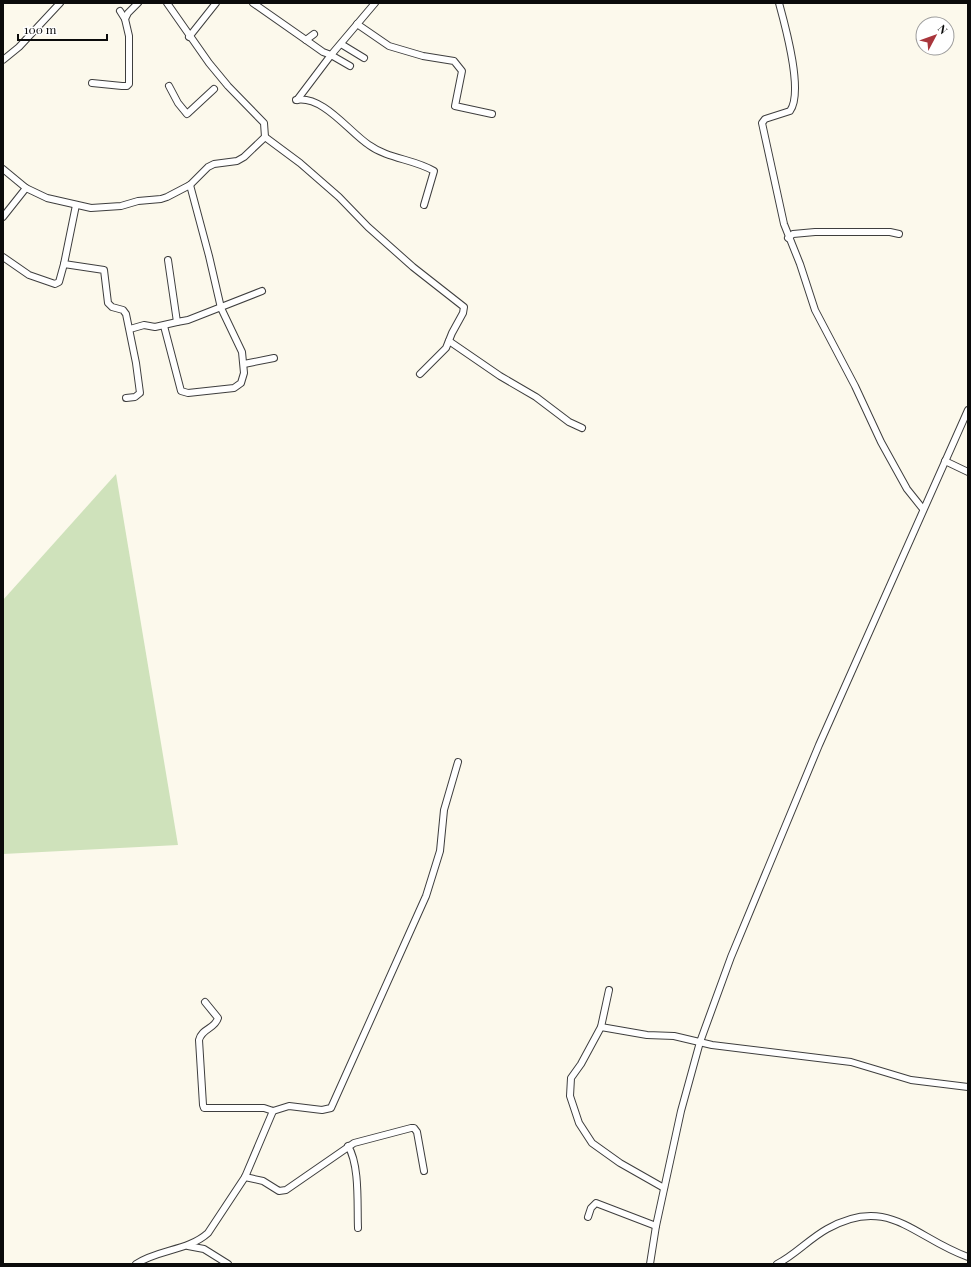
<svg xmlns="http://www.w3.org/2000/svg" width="971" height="1267" font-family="'Playfair Display',serif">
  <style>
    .green { fill: #cfe2bb }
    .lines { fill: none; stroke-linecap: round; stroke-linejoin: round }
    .minor-casing { stroke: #3e3e3e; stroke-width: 8 }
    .minor { stroke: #fff; stroke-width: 6 }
  </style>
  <rect width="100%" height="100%" fill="#fcf9ec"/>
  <!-- green -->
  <path class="green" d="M116 474 178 845 3 854V600Z"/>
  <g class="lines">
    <!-- minor casing -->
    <g class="minor-casing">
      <g id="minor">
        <path d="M253 3 306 40 314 34"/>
        <path d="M779 3C785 25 804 92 790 111L765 119 762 123 784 224 800 264 815 310 855 386 881 442 907 489 923 509"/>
        <path d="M120 11 125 19 128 13 138 3"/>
        <path d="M357 24 389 46 423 56 454 61 462 71 455 106 492 114"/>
        <path d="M189 37 216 3"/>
        <path d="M306 40 323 52 331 55 375 3"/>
        <path d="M341 44 364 58"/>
        <path d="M3 60 19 47 60 3"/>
        <path d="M92 83 122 86H127L129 84V36L125 19"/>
        <path d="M169 86 178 103 187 114 214 89"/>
        <path d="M296 100C323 95 349 132 369 145 388 159 414 159 434 171L424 205"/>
        <path d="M297 100 331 55 350 66"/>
        <path d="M265 137 300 163 339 197 368 227 413 267 464 307 463 313 452 333 446 348 420 374"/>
        <path d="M3 169 26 188 47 198 91 208 121 206 138 201 161 199 167 197 190 185 208 167 214 164 237 161 244 157 265 137 264 123 228 86 209 63 167 3"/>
        <path d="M3 217 26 188"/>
        <path d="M788 238 793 234 815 232H890L899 234"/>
        <path d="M3 257 29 275 55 284 59 282 64 264 76 205"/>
        <path d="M168 260 177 322 188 320 262 291"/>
        <path d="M64 264 104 270 108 303 112 307 123 310 126 314 136 363 140 393 135 397 126 398"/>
        <path d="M164 326 181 391 188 393 234 388 241 383 244 373 242 352 221 308 209 256 190 185"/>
        <path d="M130 329 144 325 155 327 177 322"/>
        <path d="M449 341 500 376 536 397 569 422 582 428"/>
        <path d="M244 364 274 358"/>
        <path d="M945 461 968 472"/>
        <path d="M609 990 601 1027 581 1064 571 1078 570 1096 579 1123 592 1143 620 1163 664 1188"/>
        <path d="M205 1002 218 1018C215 1029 202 1028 199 1040L203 1105 204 1108H264L273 1111 289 1106 322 1110 331 1108 426 896 440 851 444 810 458 762"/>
        <path d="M601 1027 647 1035 674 1036 712 1045 851 1062 911 1080 968 1087"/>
        <path d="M348 1146C360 1165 357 1206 358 1228"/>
        <path d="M245 1177 263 1181 279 1191 286 1190 354 1143 411 1128H414L417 1132 424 1171"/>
        <path d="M588 1217 591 1208 596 1203 656 1226"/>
        <path d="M188 1246 204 1249 228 1264"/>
        <path d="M136 1264C159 1249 188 1251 208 1233L245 1177 273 1111"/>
        <path d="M650 1264 656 1226 681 1111 700 1042 731 957 819 745 968 410"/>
        <path d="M777 1264C795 1255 809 1239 827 1229 889 1194 914 1238 968 1257"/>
      </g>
    </g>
    <!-- minor -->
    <use href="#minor" class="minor"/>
  </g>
  <!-- border -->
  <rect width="971" height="1267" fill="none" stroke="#0b0b0b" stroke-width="8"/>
  <!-- north arrow -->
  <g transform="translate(935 36) rotate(49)"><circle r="19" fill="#ffffff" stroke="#9d9d9d"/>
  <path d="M0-3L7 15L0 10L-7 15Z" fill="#a9363c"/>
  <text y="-6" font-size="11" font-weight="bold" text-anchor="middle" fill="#0b0b0b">N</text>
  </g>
  <!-- scale -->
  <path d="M18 34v6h89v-6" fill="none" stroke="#0b0b0b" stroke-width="2"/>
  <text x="24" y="34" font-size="12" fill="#0b0b0b" stroke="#ffffff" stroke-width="3" paint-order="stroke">100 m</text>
</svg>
